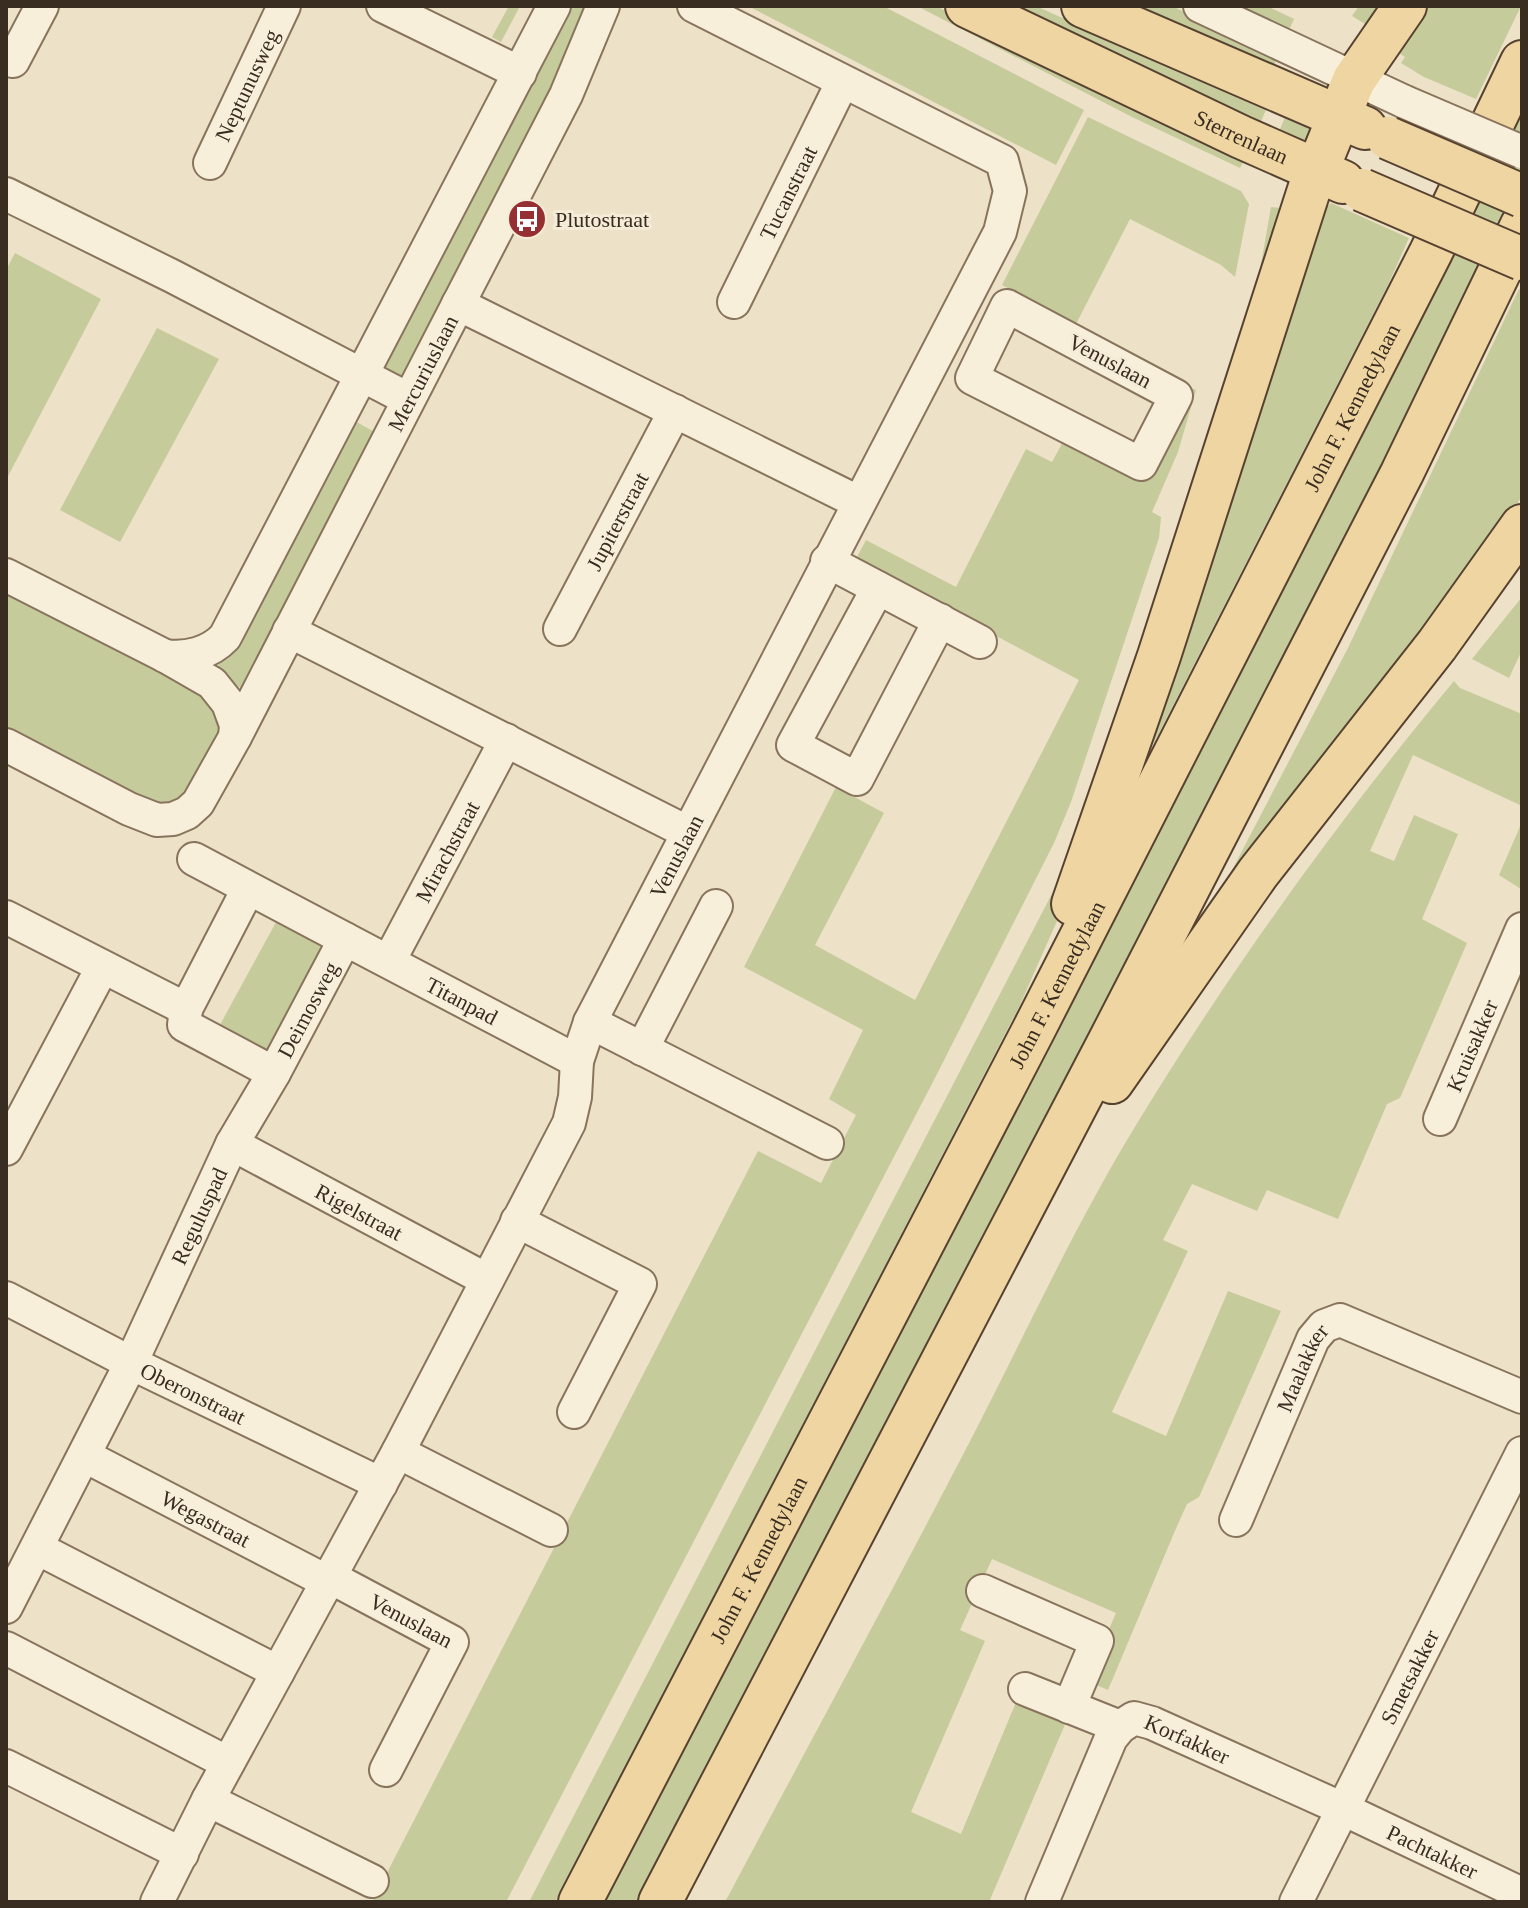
<svg xmlns="http://www.w3.org/2000/svg" width="1528" height="1908" font-family="'Times New Roman',serif">
  <style>
    .green { fill: #c6cb9b }
    .lines { fill: none; stroke-linecap: round; stroke-linejoin: round }
    .minor-casing { stroke: #88745d; stroke-width: 36 }
    .major-casing { stroke: #574231; stroke-width: 46 }
    .minor { stroke: #f8efdb; stroke-width: 32 }
    .major { stroke: #eed5a1; stroke-width: 42 }
    .minor-bridge-casing { stroke: #88745d; stroke-width: 36; stroke-linecap: butt }
    .major-bridge-casing { stroke: #574231; stroke-width: 46; stroke-linecap: butt }
    .minor-bridge { stroke: #f8efdb; stroke-width: 32 }
    .major-bridge { stroke: #eed5a1; stroke-width: 42 }
    .labels { text-anchor: middle; dominant-baseline: central; stroke-width: 6; stroke-linejoin: round; paint-order: stroke }
    .street-label { font-size: 22px; fill: #392c20; stroke: #f5ecd7 }
    .poi-label { font-size: 22px; fill: #392c20; stroke: #f5ecd7; text-anchor: start }
  </style>
  <rect width="100%" height="100%" fill="#ede1c7"/>
  <!-- green -->
  <g class="green">
    <path d="M509 6H520L501 42 492 37Z"/>
    <path d="M561 6H591L573 64 416 371 400 382 384 374 381 354Z"/>
    <path d="M748 6H883L1084 110 1056 165Z"/>
    <path d="M917 6H936L1158 120 1244 160 1240 168 1132 117Z"/>
    <path d="M1009 6H1036L1091 31 1272 96 1259 126Z"/>
    <path d="M1098 6H1172L1277 57 1272 71Z"/>
    <path d="M1230 6H1267L1294 19 1287 34Z"/>
    <path d="M1359 6H1389L1373 29 1352 16Z"/>
    <path d="M1422 6H1521L1476 99 1424 77 1401 63 1405 57 1393 49Z"/>
    <path d="M1522 93V196L646 1902H600Z"/>
    <path d="M1291 103 1319 116 1306 145 1278 134Z"/>
    <path d="M1088 117 1241 191 1249 204 1235 277 1221 265 1130 219 1076 324 1002 285Z"/>
    <path d="M1331 203 1409 238 1387 287 1116 817 1318 216Z"/>
    <path d="M1271 207 1289 209 1259 276Z"/>
    <path d="M15 253 101 299 6 480V270Z"/>
    <path d="M1519 289 1522 291V496L1504 524 1219 895 1348 648Z"/>
    <path d="M157 328 219 359 120 542 60 510Z"/>
    <path d="M1185 385 1196 390 1178 452 1152 512 1161 517 1159 538 1071 802 1054 843 935 1078 506 1902H372L758 1151 821 1183 856 1115 829 1099 863 1030 744 967 836 787 884 813 815 945 915 1000 1079 680 855 561 866 540 956 587 1026 449 1052 462 1064 440 1139 481Z"/>
    <path d="M349 418 382 436 250 693 214 673Z"/>
    <path d="M6 587 191 679 224 725 198 787 161 810 6 736Z"/>
    <path d="M1522 597V650L1509 678 1472 659Z"/>
    <path d="M1454 681 1460 688 1522 714V806L1413 755 1370 851 1394 861 1414 815 1458 834 1422 919 1467 943 1400 1098 1387 1104 1338 1219 1267 1190 1257 1211 1192 1184 1163 1240 1188 1251 1112 1412 1166 1436 1228 1291 1281 1311 1199 1497 1187 1504 1177 1526 1108 1690 1087 1681 1116 1613 992 1559 960 1630 985 1641 911 1812 961 1834 1019 1695 1069 1715 989 1902H725C806 1750 888 1599 967 1447 1024 1337 1076 1222 1141 1117 1234 965 1340 818 1454 681Z"/>
    <path d="M1522 822V888L1521 889 1499 875Z"/>
    <path d="M1070 859 1061 912 1019 1007 555 1902H529Z"/>
    <path d="M281 913 336 942 272 1065 215 1034Z"/>
  </g>
  <g class="lines">
    <!-- minor casing -->
    <g class="minor-casing">
      <g id="minor">
        <path d="M383 6 520 73"/>
        <path d="M1200 6 1405 102"/>
        <path d="M13 61 42 6"/>
        <path id="s1" d="M210 163 284 6"/>
        <path d="M6 194 172 276 408 399"/>
        <path id="s2" d="M734 302 842 83"/>
        <path d="M458 304 858 502"/>
        <path d="M1007 306 1176 396 1141 464 972 378Z"/>
        <path d="M827 561 980 642"/>
        <path d="M6 575 165 656 212 683 228 703 236 725 235 737"/>
        <path d="M878 588 793 745 857 779 940 620"/>
        <path id="s3" d="M560 629 675 411"/>
        <path d="M289 631 687 832"/>
        <path d="M165 656C187 659 210 653 225 637L554 6"/>
        <path id="s4" d="M6 745 129 809 157 820 173 819 187 813 198 803 235 737 566 95 603 6"/>
        <path d="M6 917 186 1009 248 889"/>
        <path id="s5" d="M345 939 577 1061"/>
        <path id="s6" d="M389 961 506 740"/>
        <path id="s7" d="M186 1009 184 1025 274 1073 345 939 194 859"/>
        <path d="M590 1022 827 1143"/>
        <path d="M642 1049 716 906"/>
        <path id="s8" d="M1440 1119 1522 929"/>
        <path id="s9" d="M232 1144 487 1280"/>
        <path d="M6 1149 102 968"/>
        <path d="M517 1221 640 1284 574 1412"/>
        <path id="s10" d="M6 1298 131 1363 381 1484"/>
        <path d="M398 1452 551 1530"/>
        <path id="s11" d="M85 1456 328 1582"/>
        <path id="s12" d="M1236 1520 1313 1339 1324 1326 1340 1320 1522 1397"/>
        <path d="M37 1548 278 1672"/>
        <path id="s13" d="M330 1577 452 1642 386 1770"/>
        <path d="M983 1591 1097 1641 1069 1707"/>
        <path id="s14" d="M6 1607 131 1363 232 1144 274 1073"/>
        <path d="M6 1648 228 1763"/>
        <path d="M1025 1689 1120 1727"/>
        <path d="M6 1766 182 1854"/>
        <path d="M208 1800 372 1881"/>
        <path id="s15" d="M157 1902 208 1800 398 1452 569 1123 575 1097 577 1061 590 1022 1000 232 1010 191 1002 161 694 6"/>
        <path id="s16" d="M1042 1902 1111 1738 1120 1727 1134 1718 1152 1723 1343 1809 1522 1894"/>
        <path id="s17" d="M1296 1902 1522 1453"/>
      </g>
    </g>
    <!-- major casing -->
    <g class="major-casing">
      <g id="major">
        <path id="s18" d="M967 6 1241 137 1343 182"/>
        <path d="M1083 6 1365 128"/>
        <path d="M1073 904 1159 656 1309 190 1354 80 1405 6"/>
        <path d="M1112 1082 1258 873 1437 645 1522 526"/>
        <path id="s19" d="M580 1902 1033 1031 1431 252 1522 62"/>
        <path d="M660 1902 1108 1044 1402 473 1522 225"/>
      </g>
    </g>
    <!-- minor -->
    <use href="#minor" class="minor"/>
    <!-- major -->
    <use href="#major" class="major"/>
    <!-- minor-bridge casing -->
    <g class="minor-bridge-casing">
      <path id="minor-bridge" d="M1405 102 1522 152"/>
    </g>
    <!-- major-bridge casing -->
    <g class="major-bridge-casing">
      <g id="major-bridge">
        <path d="M1388 138 1522 196"/>
        <path d="M1362 190 1522 259"/>
      </g>
    </g>
    <!-- minor-bridge -->
    <use href="#minor-bridge" class="minor-bridge"/>
    <!-- major-bridge -->
    <use href="#major-bridge" class="major-bridge"/>
  </g>
  <!-- icons -->
  <defs>
    <g id="bus-disc" transform="scale(2)"><circle r="9.5" fill="#962f31" stroke="#f5ecd7"/><path d="M-5-6H5V4H4V6H2V4H-2V6H-4V4H-5ZM-3.5-4V0h7V-4ZM-3.5 1.2v1.5H-2V1.2ZM2 1.2v1.5H3.5V1.2Z" fill="#fff"/></g>
  </defs>
  <g fill-rule="evenodd">
    <use href="#bus-disc" x="527" y="219"/>
  </g>
  <g class="labels">
    <!-- street labels -->
    <g class="street-label">
      <text stroke="none"><textPath href="#s1" startOffset="86">Neptunusweg</textPath></text>
      <text stroke="none"><textPath href="#s18" startOffset="304">Sterrenlaan</textPath></text>
      <text stroke="none"><textPath href="#s2" startOffset="122">Tucanstraat</textPath></text>
      <text transform="translate(1110 361) rotate(28)">Venuslaan</text>
      <text stroke="none"><textPath href="#s4" startOffset="700">Mercuriuslaan</textPath></text>
      <text stroke="none"><textPath href="#s19" startOffset="1682">John F. Kennedylaan</textPath></text>
      <text stroke="none"><textPath href="#s3" startOffset="122">Jupiterstraat</textPath></text>
      <text stroke="none"><textPath href="#s6" startOffset="124">Mirachstraat</textPath></text>
      <text stroke="none"><textPath href="#s15" startOffset="1172">Venuslaan</textPath></text>
      <text stroke="none"><textPath href="#s19" startOffset="1034">John F. Kennedylaan</textPath></text>
      <text stroke="none"><textPath href="#s5" startOffset="132">Titanpad</textPath></text>
      <text stroke="none"><textPath href="#s7" startOffset="190">Deimosweg</textPath></text>
      <text stroke="none"><textPath href="#s8" startOffset="80">Kruisakker</textPath></text>
      <text stroke="none"><textPath href="#s9" startOffset="144">Rigelstraat</textPath></text>
      <text stroke="none"><textPath href="#s14" startOffset="436">Reguluspad</textPath></text>
      <text stroke="none"><textPath href="#s12" startOffset="166">Maalakker</textPath></text>
      <text stroke="none"><textPath href="#s10" startOffset="210">Oberonstraat</textPath></text>
      <text stroke="none"><textPath href="#s11" startOffset="136">Wegastraat</textPath></text>
      <text stroke="none"><textPath href="#s19" startOffset="386">John F. Kennedylaan</textPath></text>
      <text stroke="none"><textPath href="#s13" startOffset="92">Venuslaan</textPath></text>
      <text stroke="none"><textPath href="#s17" startOffset="252">Smetsakker</textPath></text>
      <text stroke="none"><textPath href="#s16" startOffset="266">Korfakker</textPath></text>
      <text stroke="none"><textPath href="#s16" startOffset="536">Pachtakker</textPath></text>
    </g>
    <!-- poi labels -->
    <g class="poi-label">
      <text x="555" y="219">Plutostraat</text>
    </g>
  </g>
  <!-- border -->
  <rect width="1528" height="1908" fill="none" stroke="#392c20" stroke-width="16"/>
</svg>
